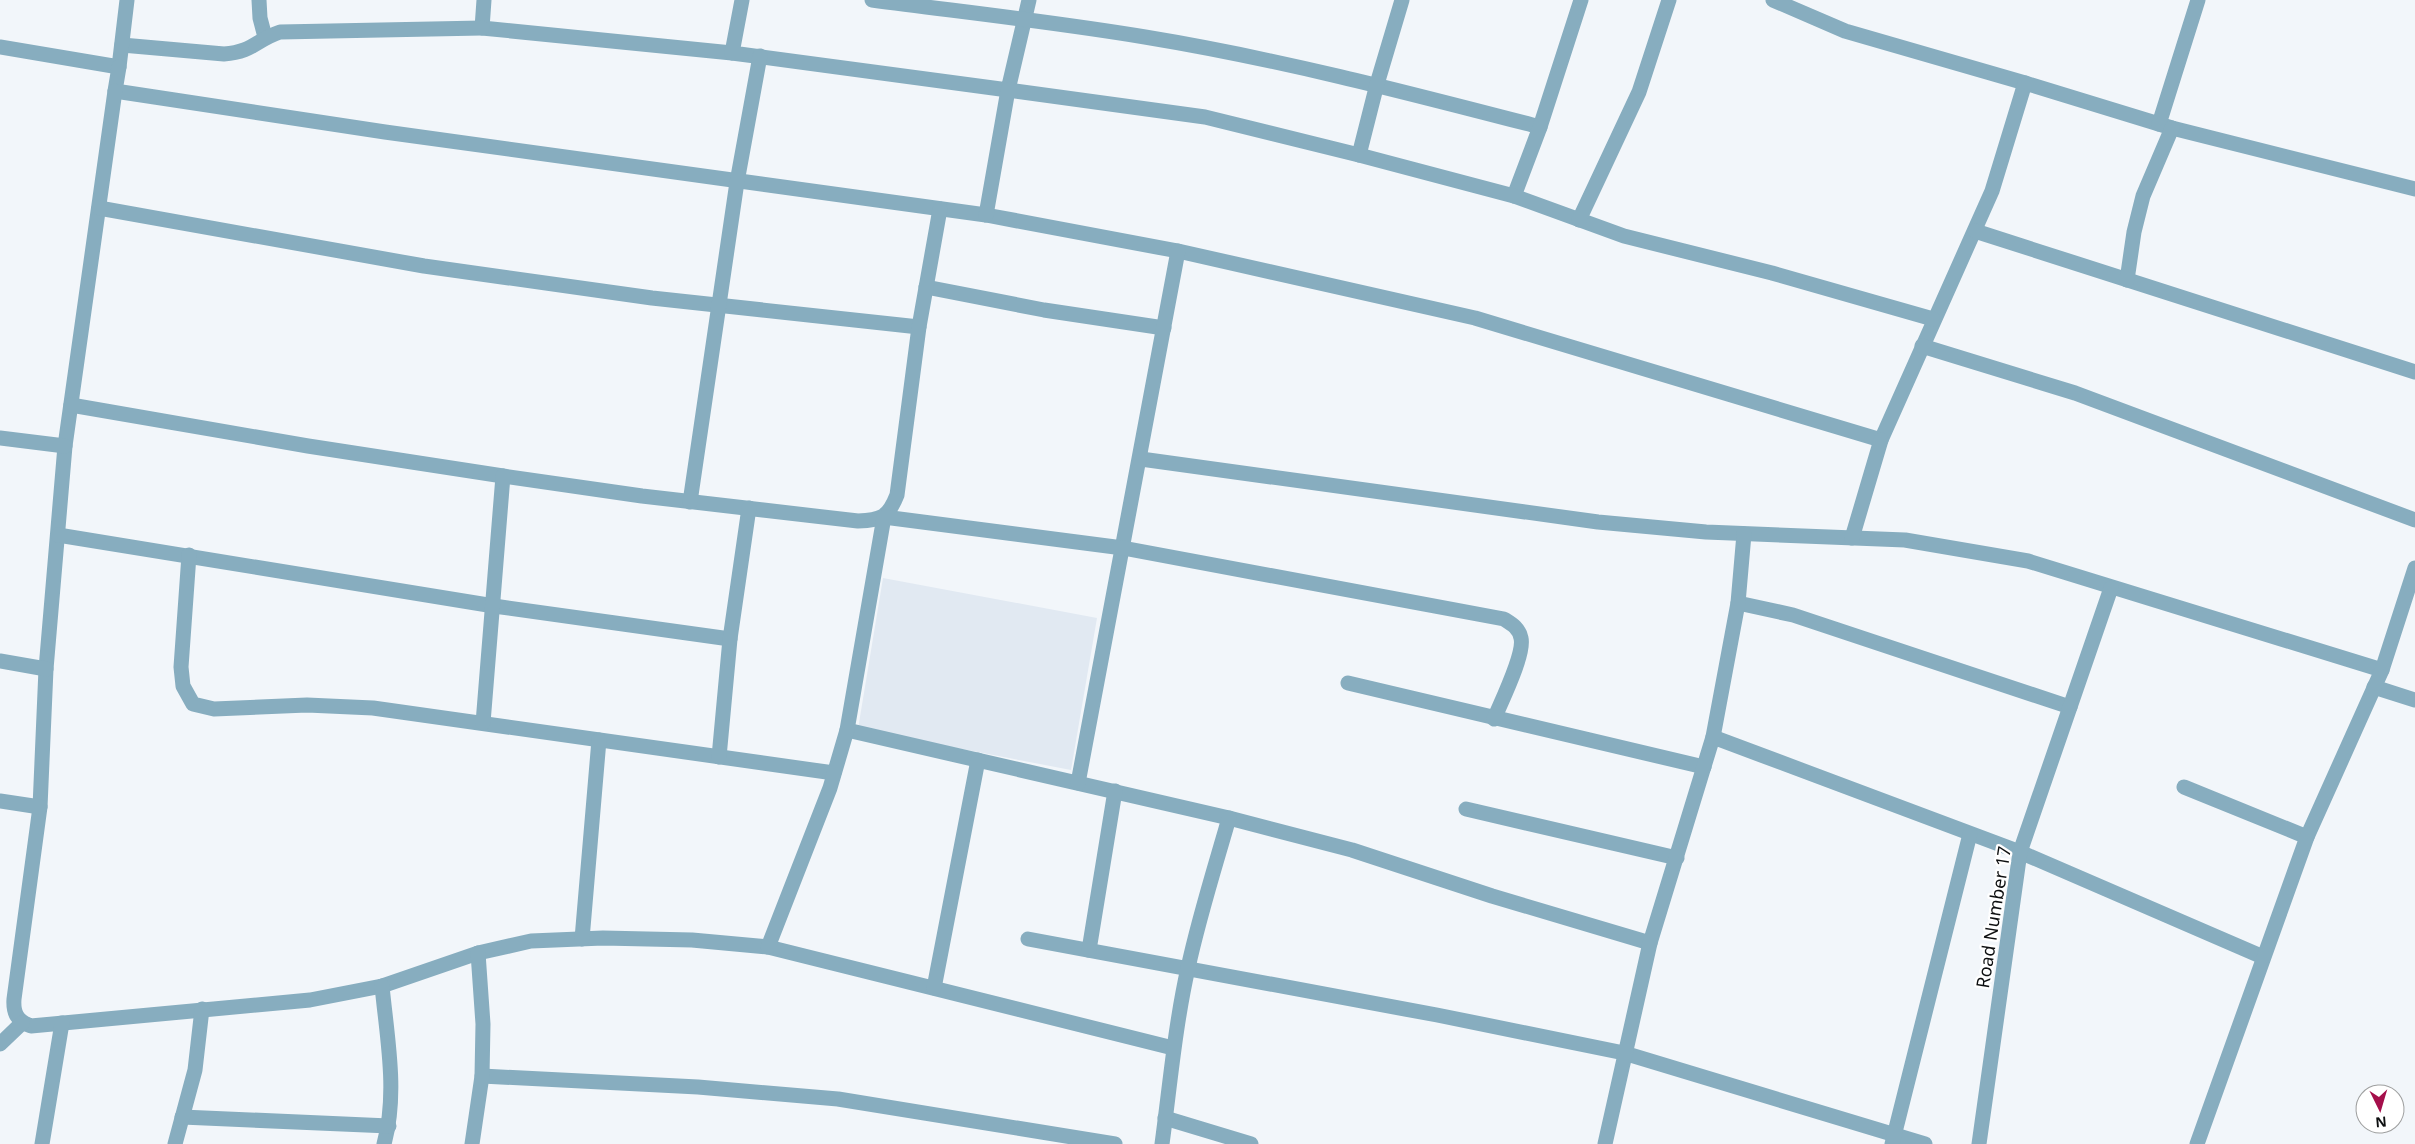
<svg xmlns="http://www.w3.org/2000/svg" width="2415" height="1144" font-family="'Noto Sans',sans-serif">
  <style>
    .built { fill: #e1e9f2 }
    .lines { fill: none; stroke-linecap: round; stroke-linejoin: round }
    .street { stroke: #87adbf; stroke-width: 15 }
    .labels { text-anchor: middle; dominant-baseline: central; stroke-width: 4.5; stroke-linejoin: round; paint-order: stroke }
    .street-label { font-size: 18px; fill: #0d0f10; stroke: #fff }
  </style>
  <rect width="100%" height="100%" fill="#f2f6fa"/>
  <!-- built -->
  <path class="built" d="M883 578 1097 618 1071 770 858 729Z"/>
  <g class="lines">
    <!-- street -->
    <g class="street">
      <path d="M259 0 260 18 265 37"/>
      <path d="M484 0 482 28 732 53"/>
      <path d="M742 0 732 53 1008 90 1029 0"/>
      <path d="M872 0C963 12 1055 22 1145 37 1279 59 1409 93 1540 127"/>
      <path d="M1773 0 1845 31 2025 83"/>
      <path d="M122 45 224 54C253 52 256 40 280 32L482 28"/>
      <path d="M0 47 119 67 127 0"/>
      <path d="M119 67 115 91 385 132 986 215 1178 251 1475 318 1881 440 1992 191 2025 83 2172 128 2415 189"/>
      <path d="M115 91 65 446 46 669 40 807 14 999C13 1013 17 1021 31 1026L310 1000 382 986 478 953 531 941 603 938 692 940 768 947 1173 1048"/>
      <path d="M2159 124 2198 0"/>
      <path d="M1359 155 1377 84 1402 0"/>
      <path d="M1514 196 1540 127 1581 0"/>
      <path d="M99 208 424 266 652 298 919 327"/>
      <path d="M986 215 1008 90 1205 117 1359 155 1514 196 1624 236 1772 273 1933 319"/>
      <path d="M1579 220 1639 92 1669 0"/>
      <path d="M1975 231 2415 372"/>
      <path d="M2127 280 2134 232 2143 196 2172 128"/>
      <path d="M926 287 1044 310 1164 328"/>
      <path d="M1922 346 2075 393 2415 520"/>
      <path d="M71 405 308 446 503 476 642 496 858 521C881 520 888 518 897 495L919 327 940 209"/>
      <path d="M0 438 65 446"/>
      <path d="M1141 459 1598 522 1706 532 1905 540 2028 561 2382 670"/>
      <path d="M690 502 737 182 760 56"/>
      <path d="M58 535 494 606 730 639"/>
      <path d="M1852 538 1881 440"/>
      <path d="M189 555 181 667 183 686 193 704 214 709 307 705 373 708 834 773"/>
      <path d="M1738 603 1793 615 2070 707"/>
      <path d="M0 661 46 669"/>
      <path d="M1348 683 1704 767"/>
      <path d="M2374 687 2415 700"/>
      <path d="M483 723 503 476"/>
      <path d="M847 730 1229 818 1352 850 1492 896 1650 943"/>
      <path d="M1713 737 2020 852 2263 957"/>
      <path d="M719 757 730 639 749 508"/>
      <path d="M1078 783 1178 251"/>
      <path d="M2184 787 2307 837"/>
      <path d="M0 801 40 807"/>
      <path d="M1466 809 1677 858"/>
      <path d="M582 939 599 740"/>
      <path d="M1028 939 1437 1015 1624 1053 1925 1144"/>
      <path d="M768 947 830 788 847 730 884 517 1123 548 1504 619C1512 624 1519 628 1521 638 1525 654 1501 702 1494 719"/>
      <path d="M1089 950 1115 791"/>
      <path d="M382 986C387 1038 398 1093 384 1144"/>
      <path d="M934 988 978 760"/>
      <path d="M0 1044 22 1023"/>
      <path d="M482 1076 698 1087 838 1099 1115 1144"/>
      <path d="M182 1117 389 1126"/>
      <path d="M1165 1118 1251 1144"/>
      <path d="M42 1144 62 1023"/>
      <path d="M175 1144 195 1070 202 1009"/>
      <path d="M472 1144 482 1076 483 1024 478 953"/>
      <path d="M1162 1144C1170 1085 1175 1026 1188 968 1199 917 1215 867 1229 818"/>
      <path d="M1605 1144 1650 943 1713 737 1738 603 1744 534"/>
      <path d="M1892 1144 1970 834"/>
      <path d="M1979 1144 2020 852 2111 588"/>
      <path d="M2197 1144 2307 837 2382 670 2415 568"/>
    </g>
  </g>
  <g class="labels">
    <!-- street labels -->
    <g class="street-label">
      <text transform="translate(1993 917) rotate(-81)">Road Number 17</text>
    </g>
  </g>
  <!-- north arrow -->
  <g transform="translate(2380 1109) rotate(175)"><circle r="24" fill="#ffffff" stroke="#9e9f9f"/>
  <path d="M0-4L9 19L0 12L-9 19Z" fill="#a50f4b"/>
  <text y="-8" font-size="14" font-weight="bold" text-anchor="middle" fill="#0d0f10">N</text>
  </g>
</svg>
